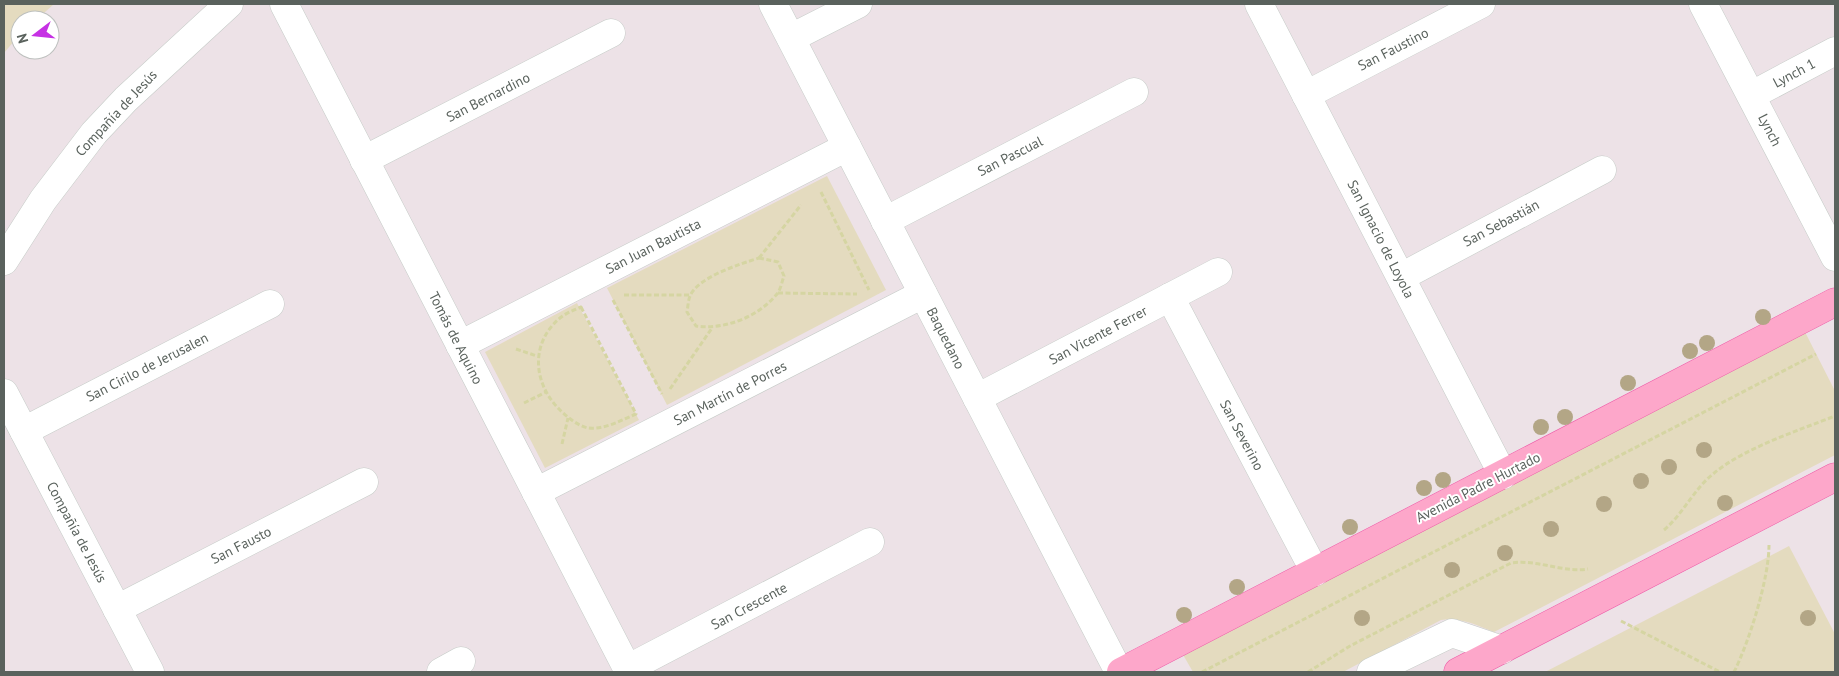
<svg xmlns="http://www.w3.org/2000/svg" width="1839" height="676" font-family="'PT Sans',sans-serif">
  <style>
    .green { fill: #e4dbbf }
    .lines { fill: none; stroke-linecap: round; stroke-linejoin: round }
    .minor-casing { stroke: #c6ccc8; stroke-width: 29 }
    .major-casing { stroke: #ed5ba8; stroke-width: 29 }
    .path { stroke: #d5d5a2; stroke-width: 3; stroke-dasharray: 5 2.5; stroke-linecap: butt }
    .minor { stroke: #fff; stroke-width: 28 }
    .major { stroke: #fda7ca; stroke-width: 28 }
    .tree { fill: #b3a686 }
    .labels { text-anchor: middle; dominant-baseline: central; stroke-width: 4; stroke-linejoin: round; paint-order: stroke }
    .street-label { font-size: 14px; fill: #5a625d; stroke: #fff }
  </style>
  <rect width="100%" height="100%" fill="#ede2e7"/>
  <!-- green -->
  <g class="green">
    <path d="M4 4H54L36 20H20V34L4 53Z"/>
    <path d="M827 176 886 290 667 405 607 288Z"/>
    <path d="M577 303 639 420 545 468 485 352Z"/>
    <path d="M1805 332 1835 391V455L1494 632C1476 625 1460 617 1441 620L1343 672H1193L1182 653Z"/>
    <path d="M1789 546 1835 634V672H1545Z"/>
  </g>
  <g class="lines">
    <!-- minor casing -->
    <g class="minor-casing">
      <g id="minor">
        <path d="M284 4 629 672"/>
        <path d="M773 4 1119 672"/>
        <path d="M1259 4 1503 475"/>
        <path d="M1703 4 1835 257"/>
        <path d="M791 38 858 4"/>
        <path d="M1306 95 1481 4"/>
        <path d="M1752 95 1835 51"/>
        <path d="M364 160 611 33"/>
        <path d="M885 221 1134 92"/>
        <path d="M4 261 43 200 94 133 126 99 229 4"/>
        <path d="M1401 277 1602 170"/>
        <path d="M1170 297 1315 572"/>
        <path d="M460 345 847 147"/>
        <path d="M4 393 150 672"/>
        <path d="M977 398 1218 272"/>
        <path d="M24 431 270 304"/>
        <path d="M536 492 923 294"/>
        <path d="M117 609 364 482"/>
        <path d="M627 669 870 542"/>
        <path d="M441 672 461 661"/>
        <path d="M1371 672 1452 633 1502 650"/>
      </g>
    </g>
    <!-- major casing -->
    <g class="major-casing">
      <g id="major">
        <path d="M1121 672 1835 302"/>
        <path d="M1458 672 1835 477"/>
      </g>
    </g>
    <!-- path -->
    <g class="path">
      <path d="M821 192 869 290"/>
      <path d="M759 258 801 205"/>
      <path d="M759 258 778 262 784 276C782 281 781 289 777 294 758 317 725 330 696 326L687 312C688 307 688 301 690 296 698 277 740 264 759 258Z"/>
      <path d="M778 293 857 294"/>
      <path d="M624 295H690"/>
      <path d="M613 300 662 394"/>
      <path d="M581 307 636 414C622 420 604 430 588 428 578 426 567 417 559 409 533 383 530 343 560 318 566 313 574 310 581 307Z"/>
      <path d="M516 349 537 356"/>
      <path d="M670 389 712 328"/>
      <path d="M524 403 546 392"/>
      <path d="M562 444 568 418"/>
      <path d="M1664 530C1683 514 1694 489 1713 474 1744 448 1797 431 1835 416"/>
      <path d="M1621 621 1720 672"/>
      <path d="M1202 672 1816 354"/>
      <path d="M1308 672 1350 646 1511 563C1538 559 1562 573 1588 569"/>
      <path d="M1734 672C1749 642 1769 579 1769 545"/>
    </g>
    <!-- minor -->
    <use href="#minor" class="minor"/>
    <!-- major -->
    <use href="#major" class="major"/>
  </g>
  <!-- trees -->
  <g class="tree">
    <circle cx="1763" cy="317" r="8"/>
    <circle cx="1707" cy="343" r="8"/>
    <circle cx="1690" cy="351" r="8"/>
    <circle cx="1628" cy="383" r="8"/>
    <circle cx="1565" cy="417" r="8"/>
    <circle cx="1541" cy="427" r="8"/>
    <circle cx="1704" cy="450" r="8"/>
    <circle cx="1669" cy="467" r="8"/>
    <circle cx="1443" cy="480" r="8"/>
    <circle cx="1641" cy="481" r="8"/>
    <circle cx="1424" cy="488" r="8"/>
    <circle cx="1725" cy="503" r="8"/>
    <circle cx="1604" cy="504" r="8"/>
    <circle cx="1350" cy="527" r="8"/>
    <circle cx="1551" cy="529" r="8"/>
    <circle cx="1505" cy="553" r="8"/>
    <circle cx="1452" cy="570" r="8"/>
    <circle cx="1237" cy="587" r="8"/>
    <circle cx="1184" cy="615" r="8"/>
    <circle cx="1362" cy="618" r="8"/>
    <circle cx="1808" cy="618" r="8"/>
  </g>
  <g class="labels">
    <!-- street labels -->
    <g class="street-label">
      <text transform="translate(1393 49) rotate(-27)">San Faustino</text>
      <text transform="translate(1794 73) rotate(-28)">Lynch 1</text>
      <text transform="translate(488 97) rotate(-27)">San Bernardino</text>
      <text transform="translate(116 113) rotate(-47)">Compañía de Jesús</text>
      <text transform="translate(1770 130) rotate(63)">Lynch</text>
      <text transform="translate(1010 156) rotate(-27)">San Pascual</text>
      <text transform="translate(1501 223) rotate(-28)">San Sebastián</text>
      <text transform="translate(1381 239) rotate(63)">San Ignacio de Loyola</text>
      <text transform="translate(653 246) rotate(-27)">San Juan Bautista</text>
      <text transform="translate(1098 335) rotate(-28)">San Vicente Ferrer</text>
      <text transform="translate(456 338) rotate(63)">Tomás de Aquino</text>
      <text transform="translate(946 338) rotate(63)">Baquedano</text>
      <text transform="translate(147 367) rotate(-27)">San Cirilo de Jerusalen</text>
      <text transform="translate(730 393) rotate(-27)">San Martín de Porres</text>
      <text transform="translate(1242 435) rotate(62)">San Severino</text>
      <text transform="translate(1478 487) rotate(-27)">Avenida Padre Hurtado</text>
      <text transform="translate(77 532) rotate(62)">Compañía de Jesús</text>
      <text transform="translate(241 545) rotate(-27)">San Fausto</text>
      <text transform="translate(749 606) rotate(-28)">San Crescente</text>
    </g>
  </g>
  <!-- border -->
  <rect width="1839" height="676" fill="none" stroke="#5a625d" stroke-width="10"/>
  <!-- north arrow -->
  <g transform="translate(35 35) rotate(254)"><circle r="24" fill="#ffffff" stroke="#bdc0be"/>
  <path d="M0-4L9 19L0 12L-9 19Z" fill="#c631e4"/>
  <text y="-8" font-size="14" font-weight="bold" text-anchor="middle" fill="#5a625d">N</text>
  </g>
</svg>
